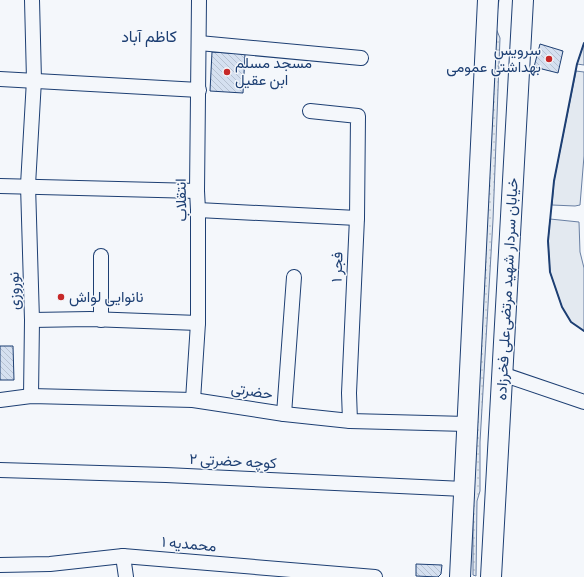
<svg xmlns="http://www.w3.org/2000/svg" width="584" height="577" font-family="Signika,Vazirmatn,sans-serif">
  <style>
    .grass { fill: url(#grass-dots); stroke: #687fa3 }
    .green { fill: #e3e9f0; stroke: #687fa3 }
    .building { fill: url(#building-back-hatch); stroke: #1d3f73 }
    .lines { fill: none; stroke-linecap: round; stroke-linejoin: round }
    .minor-casing { stroke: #1d3f73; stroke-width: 16 }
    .secondary-casing { stroke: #1d3f73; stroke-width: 22 }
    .minor { stroke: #f4f7fb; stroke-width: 14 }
    .secondary { stroke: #f4f7fb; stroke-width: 20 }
    .wall { stroke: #1d3f73; stroke-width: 2 }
    .poi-dot { fill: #c62828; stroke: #f4f7fb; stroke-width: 1.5 }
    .labels { text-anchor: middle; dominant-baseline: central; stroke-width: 3; stroke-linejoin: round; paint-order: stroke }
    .poi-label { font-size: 15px; fill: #1d3f73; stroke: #f4f7fb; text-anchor: start }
    .street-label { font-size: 15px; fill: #1d3f73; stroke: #f4f7fb }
    .neighbourhood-label { font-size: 16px; fill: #1d3f73; stroke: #f4f7fb }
  </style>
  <defs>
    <pattern id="grass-dots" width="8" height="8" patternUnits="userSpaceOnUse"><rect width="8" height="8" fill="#e3e9f0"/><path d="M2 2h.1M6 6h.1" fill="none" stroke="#c2c9d1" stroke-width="1.8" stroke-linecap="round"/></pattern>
    <pattern id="building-back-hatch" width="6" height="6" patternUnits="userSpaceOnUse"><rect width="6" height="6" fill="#d5e0f0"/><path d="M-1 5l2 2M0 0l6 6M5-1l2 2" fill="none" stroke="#b6c1d1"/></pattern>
  </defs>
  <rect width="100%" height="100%" fill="#f4f7fb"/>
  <!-- grass -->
  <path class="grass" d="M495 0H499L495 26 500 38 493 220 480 442V491L477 501 476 576 473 575V442Z"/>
  <!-- green -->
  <g class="green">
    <path d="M584 43V65L577 64Z"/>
    <path d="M576 71 584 72V156L580 205 575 206 552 205 554 181Z"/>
    <path d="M550 219 579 222 580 252 584 268V331L571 322 562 307 550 272 548 241Z"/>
  </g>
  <!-- building -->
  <g class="building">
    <path d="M540 44 563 51 558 73 534 67Z"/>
    <path d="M212 52 245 54 243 93 210 91Z"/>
    <path d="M0 346H13L14 380H0Z"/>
    <path d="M416 564 442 565 441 574 438 577 416 576Z"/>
  </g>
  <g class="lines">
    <!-- minor casing -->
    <g class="minor-casing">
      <g id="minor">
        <path d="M199 43 361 58"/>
        <path d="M0 79 199 90"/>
        <path d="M310 111 358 116 357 218 349 393 350 421"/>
        <path d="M0 186 197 191"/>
        <path d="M198 210 357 218"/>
        <path d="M32 320 90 319 198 323"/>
        <path d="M101 320V256"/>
        <path d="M502 374 584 402"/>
        <path d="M31 396 32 320 28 185 34 80 32 0"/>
        <path d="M0 400 31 396 193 400 284 414 350 421 467 424"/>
        <path d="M193 400 198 323V210L197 191 199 0"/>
        <path d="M284 414 294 277"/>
        <path d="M0 470 166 475 464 489"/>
        <path d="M123 556 126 577"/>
        <path d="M0 565 50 564 123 556 375 577"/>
      </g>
    </g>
    <!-- secondary casing -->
    <g class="secondary-casing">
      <g id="secondary">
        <path d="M460 577 488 0"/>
        <path d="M491 577 523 0"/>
      </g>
    </g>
    <!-- minor -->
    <use href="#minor" class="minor"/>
    <!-- secondary -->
    <use href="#secondary" class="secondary"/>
    <!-- wall -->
    <path class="wall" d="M584 43 577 64 554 181 548 241 550 272 562 307 571 322 584 331"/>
  </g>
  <!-- markers -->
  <g class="poi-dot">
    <circle cx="549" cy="59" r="4"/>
    <circle cx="227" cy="72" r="4"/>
    <circle cx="61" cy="297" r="4"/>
  </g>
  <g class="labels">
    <!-- poi labels -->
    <g class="poi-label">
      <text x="541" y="50" text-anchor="end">سرویس<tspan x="541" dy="17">بهداشتی عمومی</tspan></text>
      <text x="235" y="63">مسجد مسلم<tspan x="235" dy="17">ابن عقیل</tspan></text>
      <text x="69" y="297">نانوایی لواش</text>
    </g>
    <!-- street labels -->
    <g class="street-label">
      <text transform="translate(181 200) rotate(-91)">انتقلاب</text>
      <text transform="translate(337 267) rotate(-88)">فجر ۱</text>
      <text transform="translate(507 289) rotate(-87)">خیابان سردار شهید مرتضی‌علی فخرزاده</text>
      <text transform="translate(14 291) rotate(-91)">نوروزی</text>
      <text transform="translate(252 391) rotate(9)">حضرتی</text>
      <text transform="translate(233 461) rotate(3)">کوچه حضرتی ۲</text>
      <text transform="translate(189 544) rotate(5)">محمدیه ۱</text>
    </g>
    <!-- neighbourhood labels -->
    <g class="neighbourhood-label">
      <text x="149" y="37">کاظم آباد</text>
    </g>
  </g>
</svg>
